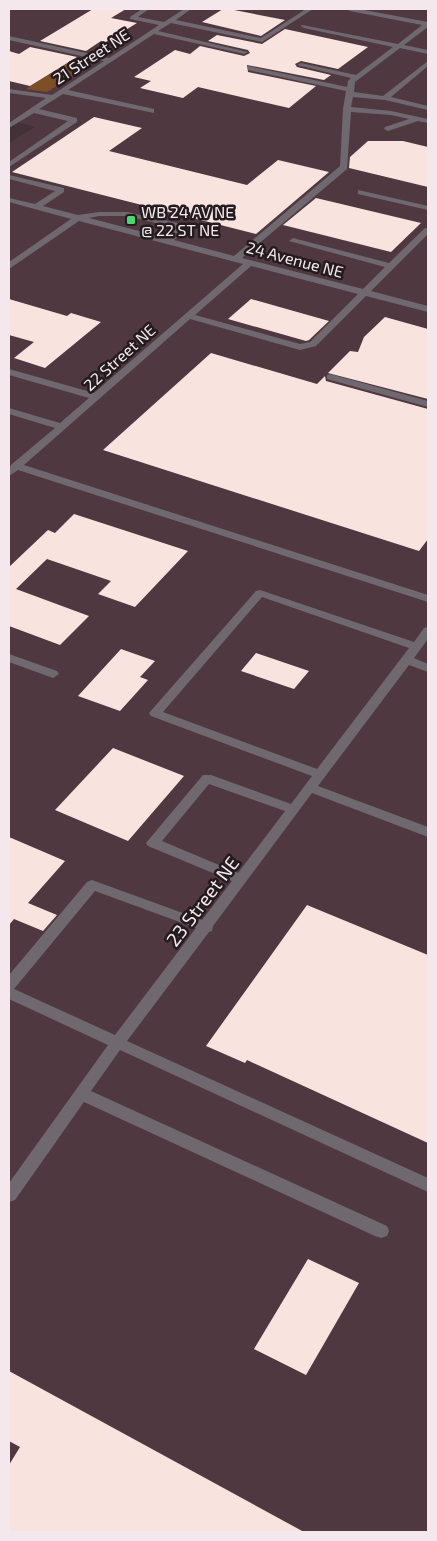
<svg xmlns="http://www.w3.org/2000/svg" width="437" height="1541" font-family="'Exo 2',sans-serif">
  <style>
    .built { fill: #503840 }
    .green { fill: #7e4e27 }
    .building { fill: #f9e3df }
    .lines { fill: none; stroke-linecap: round; stroke-linejoin: round }
    .minor { fill: #6f696f; fill-rule: evenodd }
    .poi-dot { fill: #4dd676; stroke: #231b1e; stroke-width: 2 }
    .labels { text-anchor: middle; dominant-baseline: central; stroke-width: 5; stroke-linejoin: round; paint-order: stroke }
    .far-street-label { font-size: 16px; fill: #f4e8ec; stroke: #231b1e }
    .far-poi-label { font-size: 16px; fill: #f4e8ec; stroke: #231b1e; text-anchor: start }
    .street-label { font-size: 19px; fill: #f4e8ec; stroke: #231b1e }
  </style>
  <rect width="100%" height="100%" fill="#423136"/>
  <!-- built -->
  <path class="built" d="M9 9H428V1532H9V143L35 127 9 120Z"/>
  <!-- green -->
  <path class="green" d="M90 60 97 61 47 92 26 89 71 61 84 64Z"/>
  <!-- building -->
  <g class="building">
    <path d="M93 9H126L111 18 137 23 106 42 101 41 86 51 40 41Z"/>
    <path d="M223 9H229L285 20 261 36 202 22Z"/>
    <path d="M285 29 368 47 338 69 301 61 295 64 297 67 331 75 324 80 247 65 248 72 316 86 289 108 198 87 183 98 140 88 151 81 134 77 175 50 190 54 200 46 244 56 250 53 248 50 208 41 217 35 262 44Z"/>
    <path d="M30 47 77 57 30 86 9 81V51L19 54Z"/>
    <path d="M94 117 142 128 109 151 247 185 278 160 329 172 256 234 12 172Z"/>
    <path d="M368 141H403L428 147V187L349 168 350 157Z"/>
    <path d="M316 198 421 223 391 252 283 225Z"/>
    <path d="M9 299 67 316 71 313 101 322 45 368 14 358 34 342 9 335Z"/>
    <path d="M251 299 329 321 309 340 306 341 228 319Z"/>
    <path d="M385 317 428 329V399L328 373 350 351 358 352 364 337Z"/>
    <path d="M211 353 317 384 325 376 326 381 428 409V539L419 551 103 450Z"/>
    <path d="M74 514 188 551 135 607 98 594 111 581 47 559 16 589 89 616 60 645 9 626V567L48 530 55 533Z"/>
    <path d="M121 649 155 661 140 677 148 680 120 711 78 696Z"/>
    <path d="M256 653 309 671 294 689 241 671Z"/>
    <path d="M113 748 184 776 128 841 55 810Z"/>
    <path d="M9 837 65 861 28 903 57 915 43 931 14 919 9 925Z"/>
    <path d="M307 905 428 955V1143L247 1060 245 1063 206 1046Z"/>
    <path d="M308 1259 359 1283 306 1375 254 1349Z"/>
    <path d="M9 1371 304 1532H9V1465L20 1447 9 1441Z"/>
  </g>
  <g class="lines">
    <!-- minor -->
    <g class="minor">
      <path d="M142 9H149L138 17 164 22 184 9H191L176 20 261 38 306 9H313L262 42 171 23 158 31 248 52 244 54 154 34 68 90 154 109V113L63 94 39 109 77 118V122L9 167V162L68 121 34 113 9 128V123L46 98 9 93V89L52 95 104 61 9 40V36L109 58 159 25 130 19V17Z"/>
      <path d="M347 9H359L428 22V27L404 45 428 50V54L400 48 355 82 354 92 383 96 428 61V66L391 97 428 106V110L385 100 353 97 351 107 391 111 428 119V123L418 121 388 131 384 129 385 127 409 119 391 115 351 112 347 169 242 258 363 289 385 267 289 241 293 238 389 263 425 228H428V234L371 291 428 306V312L366 296 316 346 300 350 190 319 24 465 428 595V602L18 470 9 476V468L12 464 55 428 9 414V408L60 423 89 398 9 375V369L94 393 243 264 79 221 9 269V262L71 219 9 202V198L35 204 55 191 9 179V175L64 188V192L43 206 78 215 99 212H127L186 225V229L174 240 234 256 340 166 343 109 346 91 248 70V66L347 87 348 81 351 78 297 65 301 63 356 75 393 47 304 28 301 26 302 25 398 44 422 25 350 11ZM99 216H127L177 228 166 238 89 218ZM251 266 358 294 310 342 300 344 195 315Z"/>
      <path d="M358 190 428 206V210L358 194Z"/>
      <path d="M330 374 428 401V407L327 379V375Z"/>
      <path d="M260 590 414 642 424 628 428 627V639L414 658 428 664V672L409 665 318 786 428 827V837L312 793 213 926 212 931 209 932 127 1041 428 1178V1192L120 1050 91 1091 387 1226 389 1231 387 1236 381 1238 375 1236 84 1102 15 1200 9 1202V1183L108 1045 9 999V975L87 882 92 880 202 920 232 881 148 846 146 843 203 775H211L291 804 312 776 151 716 149 713 256 591ZM262 597 409 648 317 769 163 712ZM209 784 285 811 238 873 162 841ZM95 891 196 928 115 1035 14 989Z"/>
      <path d="M9 654 57 671 59 674 53 678 9 662Z"/>
    </g>
  </g>
  <!-- markers -->
  <rect class="poi-dot" x="126" y="215" width="10" height="10" rx="2.5"/>
  <g class="labels">
    <!-- far-street labels -->
    <g class="far-street-label">
      <text transform="translate(91 56) rotate(-33)">21 Street NE</text>
      <text transform="translate(295 259) rotate(15)">24 Avenue NE</text>
      <text transform="translate(119 357) rotate(-42)">22 Street NE</text>
    </g>
    <!-- far-poi labels -->
    <g class="far-poi-label">
      <text x="141" y="211">WB 24 AV NE<tspan x="141" dy="18">@ 22 ST NE</tspan></text>
    </g>
    <!-- street labels -->
    <g class="street-label">
      <text transform="translate(202 901) rotate(-53)">23 Street NE</text>
    </g>
  </g>
  <!-- border -->
  <rect width="437" height="1541" fill="none" stroke="#f4e8ec" stroke-width="20"/>
</svg>
